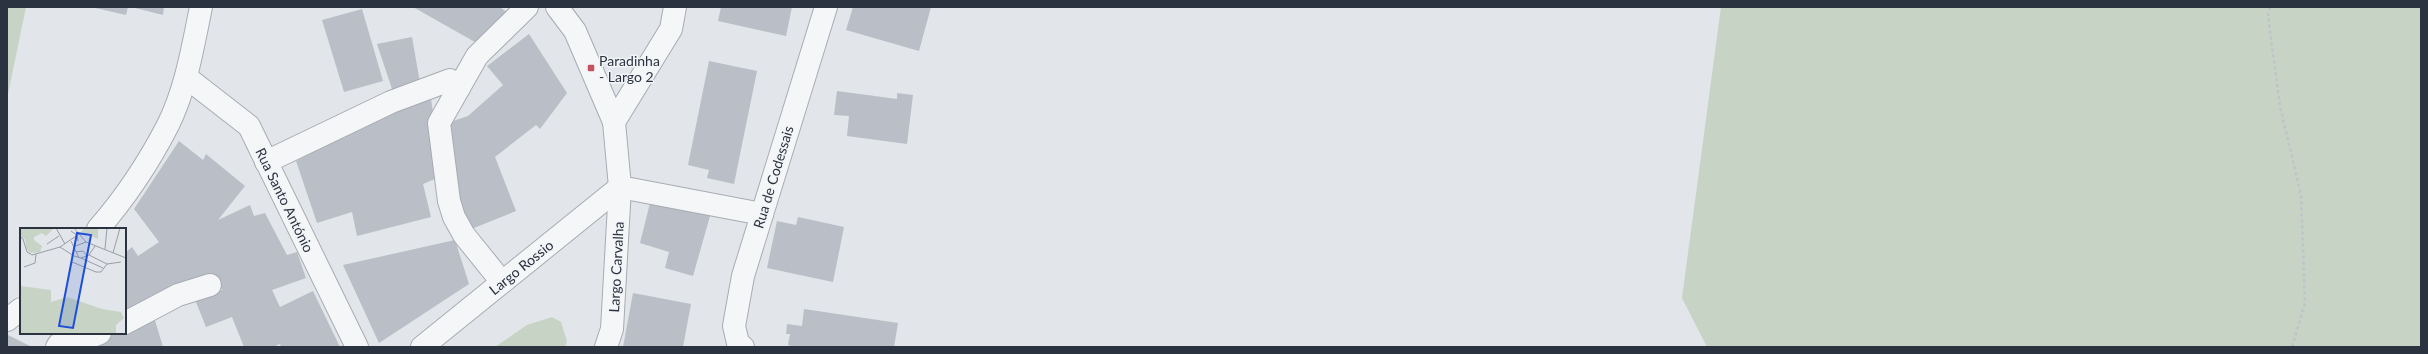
<svg xmlns="http://www.w3.org/2000/svg" width="2428" height="354" font-family="Lato,sans-serif">
  <style>
    .green { fill: #c7d3c4 }
    .building { fill: #babec6 }
    .lines { fill: none; stroke-linecap: round; stroke-linejoin: round }
    .minor-casing { stroke: #a7acb3; stroke-width: 24 }
    .path { stroke: #c0c3c8; stroke-width: 2.5; stroke-dasharray: 3 3; stroke-linecap: butt }
    .minor { stroke: #f5f6f8; stroke-width: 22 }
    .poi-dot { fill: #c45261; stroke: #f2f4f7; stroke-width: 1.5 }
    .labels { text-anchor: middle; dominant-baseline: central; stroke-width: 3; stroke-linejoin: round; paint-order: stroke }
    .poi-label { font-size: 14px; fill: #2b3340; stroke: #f2f4f7; text-anchor: start }
    .street-label { font-size: 14px; fill: #2b3340; stroke: #f2f4f7 }
    .inset-road { fill: none; stroke: #999ea5; stroke-width: 1 }
    .view { fill: #1d4ed8; fill-opacity: 0.15; stroke: #1d4ed8; stroke-width: 2 }
    .inset-edge { fill: none; stroke: #2b3340; stroke-width: 2 }
  </style>
  <rect width="100%" height="100%" fill="#e2e5e9"/>
  <!-- green -->
  <g class="green">
    <path d="M7 7H26L7 99Z"/>
    <path d="M1721 7H2421V347H1707L1682 298Z"/>
    <path d="M552 317 561 322 567 341 565 347H495L527 325Z"/>
  </g>
  <!-- building -->
  <g class="building">
    <path d="M91 7H128L126 15Z"/>
    <path d="M131 7H164L163 15Z"/>
    <path d="M413 7H500L509 14 482 46Z"/>
    <path d="M721 7H792L786 36 718 21Z"/>
    <path d="M853 7H931L919 51 846 30Z"/>
    <path d="M362 9 383 81 344 92 322 20Z"/>
    <path d="M529 34 567 93 540 129 536 125 495 157 516 211 469 230 449 177 441 125 468 116 503 85 487 66Z"/>
    <path d="M412 37 420 83 393 92 377 44Z"/>
    <path d="M709 61 757 71 734 184 707 178 709 170 688 165Z"/>
    <path d="M837 91 897 99V93L913 95 907 144 847 136 849 116 834 115Z"/>
    <path d="M430 92 442 176 423 184 431 217 357 236 352 212 317 223 296 161 360 125Z"/>
    <path d="M179 141 203 160 206 154 245 186 218 220 250 205 254 216 265 213 287 255 297 252 306 278 272 290 280 307 313 291 340 347H281L280 344 273 347H244L232 317 206 327 194 297 222 290 218 281 125 318V253L132 247 138 256 159 242 134 209Z"/>
    <path d="M651 199 710 216 693 276 665 268 669 252 640 243Z"/>
    <path d="M798 217 844 227 833 282 767 268 777 221 796 225Z"/>
    <path d="M455 240 469 284 379 343 343 265Z"/>
    <path d="M633 293 691 304 683 347H623Z"/>
    <path d="M804 309 898 323 894 347H794L788 345 790 334H786L787 324 802 326Z"/>
    <path d="M154 317 163 347H86L110 333H125Z"/>
    <path d="M8 335 32 347H7Z"/>
  </g>
  <g class="lines">
    <!-- minor casing -->
    <g class="minor-casing">
      <g id="minor">
        <path d="M557 7 575 31 614 122 620 187 612 329 606 347"/>
        <path d="M186 77 249 126 357 347"/>
        <path d="M614 122 671 29 675 7"/>
        <path d="M266 162 391 102 450 80 459 88"/>
        <path d="M620 187 762 214"/>
        <path d="M98 229C125 198 149 162 168 125 186 89 193 46 201 7"/>
        <path d="M502 282 464 235 454 217 449 201 439 123 477 56 527 7"/>
        <path d="M7 320 21 309"/>
        <path d="M125 323 178 295 210 285"/>
        <path d="M57 347 59 344 78 342 100 333"/>
        <path d="M422 347 620 187"/>
        <path d="M743 347 738 343 734 326 743 276 826 7"/>
      </g>
    </g>
    <!-- path -->
    <path class="path" d="M2270 7 2268 16 2280 106 2301 195 2305 303 2292 347"/>
    <!-- minor -->
    <use href="#minor" class="minor"/>
  </g>
  <!-- markers -->
  <rect class="poi-dot" x="587" y="64" width="8" height="8" rx="2"/>
  <g class="labels">
    <!-- poi labels -->
    <g class="poi-label">
      <text x="599" y="60">Paradinha<tspan x="599" dy="16">- Largo 2</tspan></text>
    </g>
    <!-- street labels -->
    <g class="street-label">
      <text transform="translate(773 177) rotate(-73)">Rua de Codessais</text>
      <text transform="translate(285 200) rotate(64)">Rua Santo António</text>
      <text transform="translate(521 267) rotate(-39)">Largo Rossio</text>
      <text transform="translate(616 267) rotate(-87)">Largo Carvalha</text>
    </g>
  </g>
  <!-- overview -->
  <g transform="translate(20 228)">
    <rect width="106" height="106" fill="#e2e5e9"/>
    <path d="M0 0H34L26 8 22 5 14 9V12L22 18 20 24 10 25 6 20 5 11 0 9ZM64 0H78V11L61 4ZM0 58 31 62V74L47 69 82 81 101 84 104 90 96 97V106H0Z" fill="#c7d3c4"/>
    <path class="inset-road" d="M36 0 45 16M54 0 66 14 106 30M51 3 57 7 58 13M0 9 3 11 7 24 12 27 40 19 59 6M51 13 59 30M27 16 39 8M40 19 54 28 61 30 69 27 75 18M53 19 66 14M85 21 87 0M56 24 63 23 67 28M93 25 100 0M69 27 87 36 101 34M61 30 83 40M52 34 76 44H81L87 36M4 39 15 35 16 26"/>
    <path class="view" d="M57 5 71 7 53 100 39 98Z"/>
    <rect width="106" height="106" class="inset-edge"/>
  </g>
  <!-- border -->
  <rect width="2428" height="354" fill="none" stroke="#2b3340" stroke-width="16"/>
</svg>
